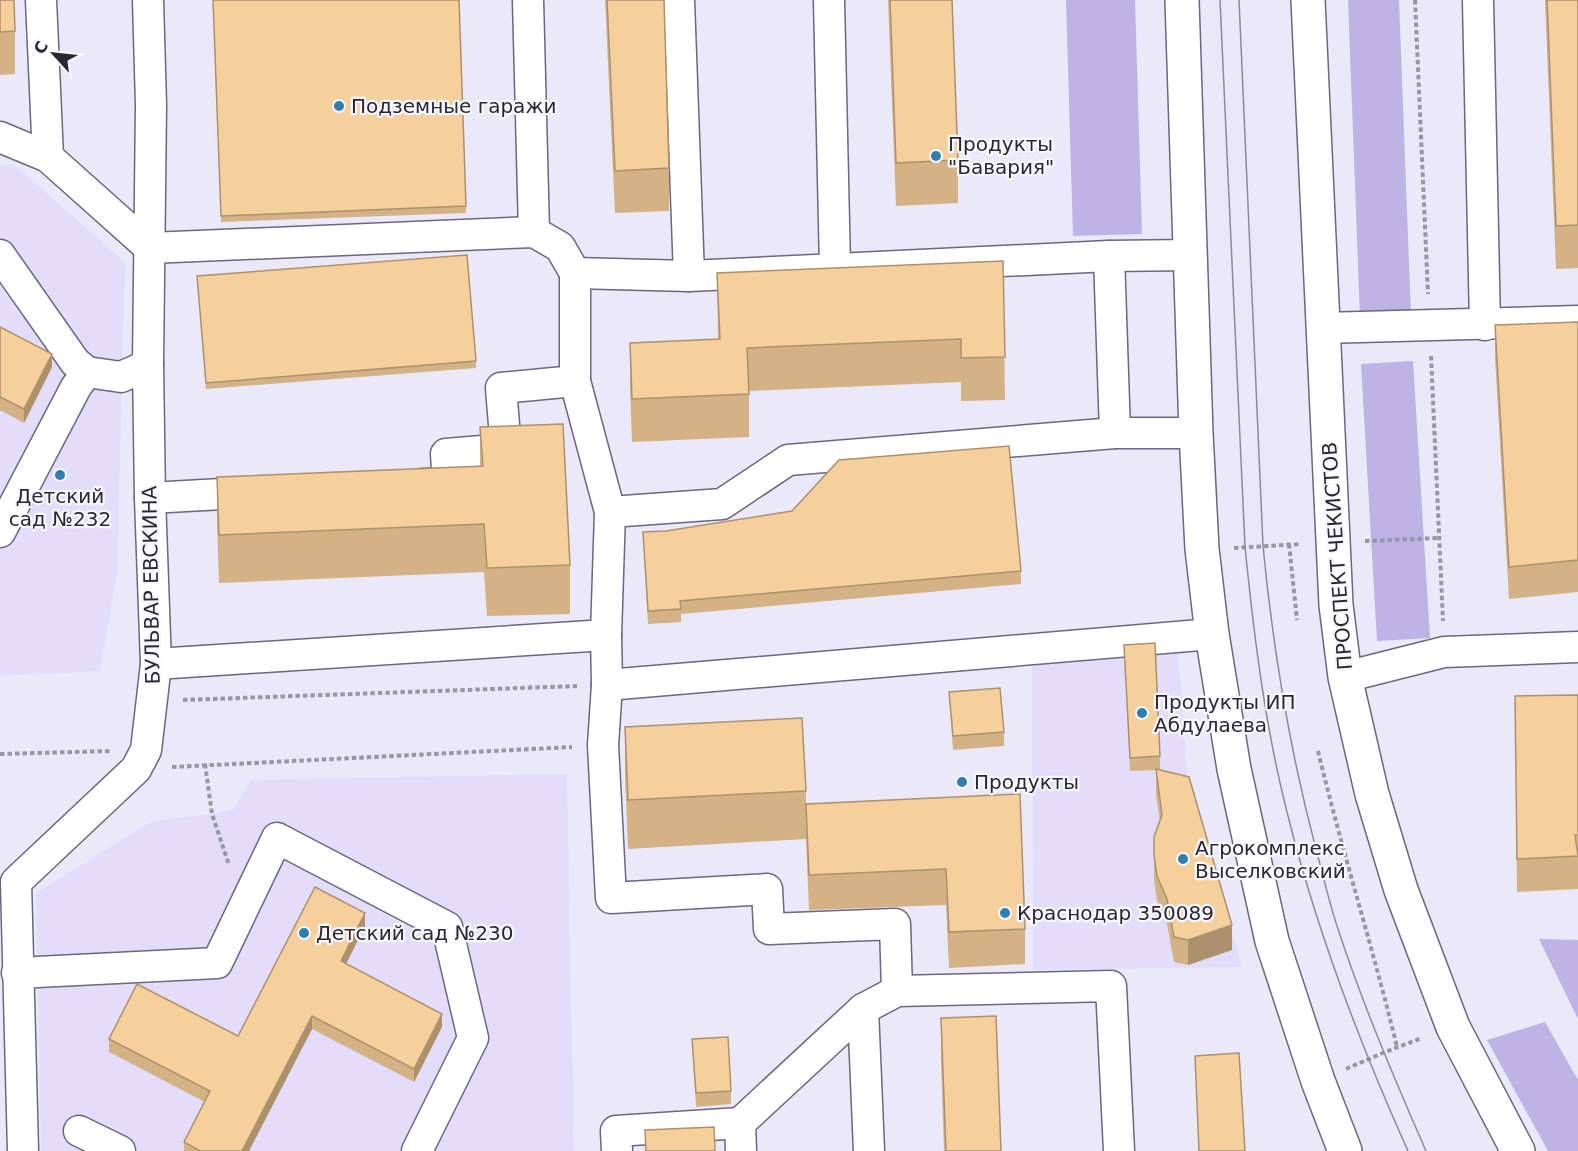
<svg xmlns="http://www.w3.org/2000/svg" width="1578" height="1151" font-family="'DejaVu Sans',sans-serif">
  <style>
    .built { fill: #e3ddfb }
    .green { fill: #bdb3e4 }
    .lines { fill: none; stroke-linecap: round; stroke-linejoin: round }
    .minor-casing { stroke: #6c6680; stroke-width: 33 }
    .major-casing { stroke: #6c6680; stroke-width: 36 }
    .path { stroke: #9896a5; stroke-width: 4; stroke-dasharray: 4.5 3; stroke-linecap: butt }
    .minor { stroke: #fff; stroke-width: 30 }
    .major { stroke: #fff; stroke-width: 33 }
    .tram { stroke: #8d8b99; stroke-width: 1.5 }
    .wall { fill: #d3b286 }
    .shaded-wall { fill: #ac916d }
    .building { fill: #f5cf9c; stroke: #ac916d; stroke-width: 1.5 }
    .poi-dot { fill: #307eb0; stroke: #f8f7fd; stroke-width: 2 }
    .labels { text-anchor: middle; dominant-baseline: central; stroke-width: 4.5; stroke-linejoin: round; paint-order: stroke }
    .poi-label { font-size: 20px; fill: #292732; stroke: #f8f7fd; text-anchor: start }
    .street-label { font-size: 20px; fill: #292732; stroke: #f8f7fd }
  </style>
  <rect width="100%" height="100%" fill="#ebe8fa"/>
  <!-- built -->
  <g class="built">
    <path d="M0 164 17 167 125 262 117 573 100 671 0 676Z"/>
    <path d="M1178 652 1188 783 1242 967 1033 970 1032 663Z"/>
    <path d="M567 774 574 1151H41L36 893 152 821 212 814 234 809 251 780Z"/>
  </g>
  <!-- green -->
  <g class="green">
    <path d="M1066 0H1135L1142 234 1073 236Z"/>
    <path d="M1348 0H1399L1411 316 1360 318Z"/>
    <path d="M1413 361 1430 638 1377 641 1361 364Z"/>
    <path d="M1539 939 1578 940V1019Z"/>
    <path d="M1545 1022 1578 1080V1151H1548L1487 1040Z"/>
  </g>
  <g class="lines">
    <!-- minor casing -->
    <g class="minor-casing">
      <g id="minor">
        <path d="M41 0 48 157"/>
        <path d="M528 0 534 232"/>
        <path d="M679 0 689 276"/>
        <path d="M829 0 835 268"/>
        <path d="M1478 0 1485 325"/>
        <path d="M0 137 48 157 150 248 534 232 560 247 575 273 689 276 1109 256 1191 255"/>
        <path d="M0 255 75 362 87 372 121 377 148 365"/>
        <path d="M1109 256 1115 433"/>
        <path d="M1323 328 1578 321"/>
        <path d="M575 381 610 512 606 635"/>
        <path d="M422 484 448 483 446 454 506 449 501 388 575 381V273"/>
        <path d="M150 498 258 492"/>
        <path d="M610 512 722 504 788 460 1115 433H1196"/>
        <path d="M0 532 76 387 87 372"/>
        <path d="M156 664 606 635 607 685 603 745 611 898 767 889 769 929 895 924 897 991"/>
        <path d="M1345 677 1444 652 1578 647"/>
        <path d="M607 685 1212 634"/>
        <path d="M17 973 217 963 277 838 447 927 473 1038 417 1151"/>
        <path d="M863 1009 869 1151"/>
        <path d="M79 1131 120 1151"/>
        <path d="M23 1151 16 882 136 769 146 750 156 664 150 498 148 365 151 105 148 0"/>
        <path d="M617 1151 616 1131 740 1123"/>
        <path d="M741 1151 740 1123 863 1009 897 991 1111 986 1119 1151"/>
      </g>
    </g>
    <!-- major casing -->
    <g class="major-casing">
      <g id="major">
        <path d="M1182 0 1196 433 1202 549 1212 634 1234 769 1272 941 1318 1081 1345 1151"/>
        <path d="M1308 0 1336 605 1345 677 1372 794 1401 890 1453 1027 1518 1151"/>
      </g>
    </g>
    <!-- path -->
    <g class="path">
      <path d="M1415 0 1428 294"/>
      <path d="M1431 356 1443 621"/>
      <path d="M1365 541 1440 538"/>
      <path d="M1289 544 1297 620"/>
      <path d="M1234 548 1301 544"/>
      <path d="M183 700 577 686"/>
      <path d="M1318 751C1342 851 1373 948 1397 1047"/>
      <path d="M0 754 110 751"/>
      <path d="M205 764 212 814 229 865"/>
      <path d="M172 767 572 747"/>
      <path d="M1346 1069 1385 1052 1422 1038"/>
    </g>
    <!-- minor -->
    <use href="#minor" class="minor"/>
    <!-- major -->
    <use href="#major" class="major"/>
    <!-- tram -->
    <g class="tram">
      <path d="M1220 0 1245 547C1254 636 1265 726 1287 812 1316 929 1359 1042 1408 1151"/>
      <path d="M1239 0 1263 546C1273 650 1290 752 1317 853 1324 879 1330 906 1339 932 1363 1005 1395 1080 1426 1151"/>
    </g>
  </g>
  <!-- wall -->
  <g class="wall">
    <path d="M0 0 15 31V74L0 75Z"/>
    <path d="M213 0H459L466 213 221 222Z"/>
    <path d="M605 0H664L669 168V211L615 213Z"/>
    <path d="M888 0H952L958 160V203L896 206Z"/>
    <path d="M1545 0H1578V268L1556 269Z"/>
    <path d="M1003 261 1005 400 961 401V382L749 391V437L632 442 630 386V343L718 339 717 273Z"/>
    <path d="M197 276 476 361V368L206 389Z"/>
    <path d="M1578 322V592L1509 599 1495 357V325Z"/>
    <path d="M0 327 52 367 24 423 0 410Z"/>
    <path d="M480 427 570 565V614L487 616 484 572 219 583 217 525V477L480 466Z"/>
    <path d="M643 532 1021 571V584L681 614V622L648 624Z"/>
    <path d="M1124 645 1160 756V769L1232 950 1188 965 1174 962 1167 924 1157 901 1154 880V855L1160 822 1156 794V770L1130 771Z"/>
    <path d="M949 692 1004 732V746L953 750Z"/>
    <path d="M1578 695V889L1517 892 1515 696Z"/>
    <path d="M625 727 806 791V804L1020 794 1025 929V964L949 968 946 905 809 910 806 839 628 849 625 775Z"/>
    <path d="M365 926 346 964 442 1027 414 1082 312 1029 249 1151H184V1142L205 1102 109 1052V1039L238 1036Z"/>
    <path d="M941 1018 1001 1151H944L941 1061Z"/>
    <path d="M692 1039 731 1091V1104L696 1107Z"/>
  </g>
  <!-- shaded-wall -->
  <g class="shaded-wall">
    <path d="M52 354V367L24 423V409Z"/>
    <path d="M365 913V926L341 974V961Z"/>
    <path d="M1232 925V950L1188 965V940Z"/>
    <path d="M442 1014V1027L414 1082V1069Z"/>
    <path d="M312 1016V1029L249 1151H242Z"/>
  </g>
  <!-- building -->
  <g class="building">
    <path d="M0 0H14L15 31 0 32Z"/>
    <path d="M213 0H459L466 206 221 216Z"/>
    <path d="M607 0H664L669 168 615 171Z"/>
    <path d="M890 0H952L958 160 896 163Z"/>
    <path d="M1547 0H1578V225L1556 226Z"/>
    <path d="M467 255 476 361 206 383 197 276Z"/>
    <path d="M1003 261 1005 357 961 358V339L747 348 749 394 632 399 630 343 720 339 717 273Z"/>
    <path d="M1578 322V560L1509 567 1495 325Z"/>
    <path d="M0 327 52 354 24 409 0 397Z"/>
    <path d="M563 424 570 565 487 568 484 524 219 535 217 477 483 466 480 427Z"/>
    <path d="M1009 446 1021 571 680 601 681 609 648 611 643 532 666 531 792 511 839 460Z"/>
    <path d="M1155 643 1160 756 1130 758 1124 645Z"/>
    <path d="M1000 688 1004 732 953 736 949 692Z"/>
    <path d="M1578 695V835H1575L1578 856 1517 859 1515 696Z"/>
    <path d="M802 718 806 791 628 800 625 727Z"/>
    <path d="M1156 769 1189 777 1232 925 1188 940 1174 937 1167 899 1157 876 1154 855V837L1162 815Z"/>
    <path d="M1020 794 1025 929 949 932 946 869 809 875 806 804Z"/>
    <path d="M315 887 365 913 341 961 442 1014 414 1069 312 1016 242 1151H200L184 1142 210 1091 109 1039 137 984 238 1036Z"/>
    <path d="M996 1016 1001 1151H946L941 1018Z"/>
    <path d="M728 1037 731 1091 696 1093 692 1039Z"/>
    <path d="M1239 1053 1245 1151H1199L1195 1056Z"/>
    <path d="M714 1127 715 1151H646L645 1130Z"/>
  </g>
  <!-- markers -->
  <g class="poi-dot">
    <circle cx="339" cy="106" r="6"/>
    <circle cx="936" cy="156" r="6"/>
    <circle cx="60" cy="475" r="6"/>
    <circle cx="1142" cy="713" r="6"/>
    <circle cx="962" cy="782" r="6"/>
    <circle cx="1183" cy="859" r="6"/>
    <circle cx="1005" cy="913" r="6"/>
    <circle cx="304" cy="933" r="6"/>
  </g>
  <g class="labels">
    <!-- poi labels -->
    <g class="poi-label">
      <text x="351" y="106">Подземные гаражи</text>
      <text x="948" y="144">Продукты<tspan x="948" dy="23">"Бавария"</tspan></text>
      <text x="60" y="496" text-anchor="middle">Детский<tspan x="60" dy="23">сад №232</tspan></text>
      <text x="1154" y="702">Продукты ИП<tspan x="1154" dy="23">Абдулаева</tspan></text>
      <text x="974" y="782">Продукты</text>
      <text x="1195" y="848">Агрокомплекс<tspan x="1195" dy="23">Выселковский</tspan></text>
      <text x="1017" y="913">Краснодар 350089</text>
      <text x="316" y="933">Детский сад №230</text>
    </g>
    <!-- street labels -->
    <g class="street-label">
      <text transform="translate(1337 556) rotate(-94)">ПРОСПЕКТ ЧЕКИСТОВ</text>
      <text transform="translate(151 585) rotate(-91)">БУЛЬВАР ЕВСКИНА</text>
    </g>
  </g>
  <!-- north arrow -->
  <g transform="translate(54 54) rotate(297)" stroke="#f8f7fd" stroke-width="4.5" paint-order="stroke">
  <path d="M0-4.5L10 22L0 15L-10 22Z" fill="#292732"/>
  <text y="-9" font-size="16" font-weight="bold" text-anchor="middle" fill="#292732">С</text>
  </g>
</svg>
